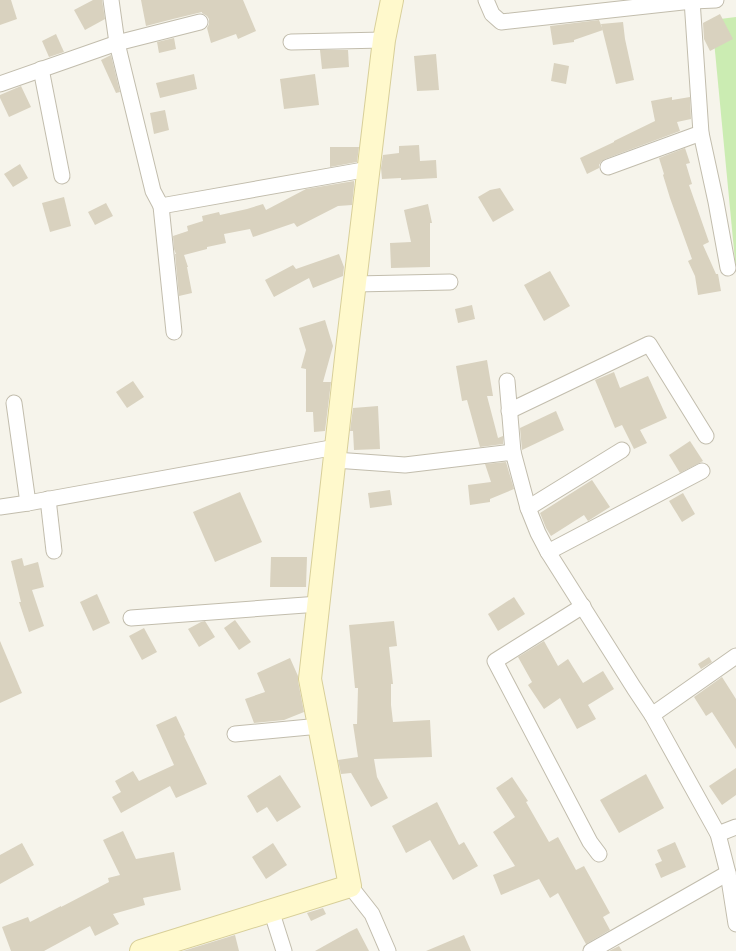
<svg xmlns="http://www.w3.org/2000/svg" width="736" height="951" font-family="'Space Grotesk',sans-serif">
  <style>
    .green { fill: #cbecb2 }
    .building { fill: #d9d2bf }
    .lines { fill: none; stroke-linecap: round; stroke-linejoin: round }
    .street-casing { stroke: #c2bdad; stroke-width: 17 }
    .secondary-casing { stroke: #d8cf99; stroke-width: 24 }
    .street { stroke: #fff; stroke-width: 15 }
    .secondary { stroke: #fff9cc; stroke-width: 22 }
  </style>
  <rect width="100%" height="100%" fill="#f6f4eb"/>
  <!-- green -->
  <path class="green" d="M736 17V271L712 20Z"/>
  <!-- building -->
  <g class="building">
    <path d="M0 0H11L17 19 0 25Z"/>
    <path d="M93 0H102L105 19 85 30 74 10Z"/>
    <path d="M141 0H243L256 31 238 39 236 34 211 43 207 28 209 24V19L207 16 202 13V12L173 19 146 26Z"/>
    <path d="M720 14 733 39 710 51 704 39 703 23Z"/>
    <path d="M599 20 603 30 574 40V42L553 45 550 26Z"/>
    <path d="M623 22 625 39 634 80 616 84 601 24Z"/>
    <path d="M56 34 64 52 49 57 42 41Z"/>
    <path d="M174 38 176 49 159 53 157 42Z"/>
    <path d="M320 50H348L349 67 322 69Z"/>
    <path d="M436 54 439 90 417 91 414 56Z"/>
    <path d="M111 55 120 92 116 93 101 60Z"/>
    <path d="M554 63 569 66 566 84 551 81Z"/>
    <path d="M194 74 197 89 160 98 156 83Z"/>
    <path d="M315 74 319 105 284 109 280 79Z"/>
    <path d="M21 86 31 107 9 117 0 98V95Z"/>
    <path d="M672 97V100L690 97 691 119 677 122 680 131 605 159 601 162 599 165V168L587 174 580 158 614 142V141L655 121 651 101Z"/>
    <path d="M165 110 169 130 154 134 150 113Z"/>
    <path d="M419 145 420 161 436 160 437 178 401 180V178L382 179 381 168 383 155 399 153V146Z"/>
    <path d="M330 147H359L357 162 330 167Z"/>
    <path d="M685 148 690 163 686 164 692 184 689 185 709 242 703 245 716 274H718L721 291 698 295 695 276 688 261 692 259 670 198 663 175 664 174 659 158Z"/>
    <path d="M20 164 28 178 13 187 4 174Z"/>
    <path d="M354 181V186L352 205 338 206 297 227 294 223 253 237 250 229 224 234 226 243 207 247V249L184 255 188 267H187L192 293 179 296 175 254H176L174 249 173 236 188 231 187 226 203 221 202 216 219 212 220 215 247 209 263 204 266 210 306 189Z"/>
    <path d="M500 188 514 210 493 222 478 197 490 190Z"/>
    <path d="M64 197 71 226 50 232 42 203Z"/>
    <path d="M106 203 113 216 95 225 88 212Z"/>
    <path d="M428 204 432 223H430V267L391 268 390 243 411 242 404 210Z"/>
    <path d="M339 254 344 267 343 276 313 288 309 278 274 297 265 280 293 265 296 269Z"/>
    <path d="M550 271 570 306 544 321 524 285Z"/>
    <path d="M472 305 475 319 458 323 455 309Z"/>
    <path d="M325 320 333 346 323 382H331L325 431 314 432 313 412H306V369L301 368 306 350 299 328Z"/>
    <path d="M487 360 493 396H487L498 438 503 436V444L480 447 467 400 462 401 456 366Z"/>
    <path d="M614 372 620 388 648 376 667 418 640 430 647 443 634 449 622 425 615 428 595 380Z"/>
    <path d="M133 381 144 397 127 408 116 392Z"/>
    <path d="M378 406 380 449 354 450 353 431H350L353 408Z"/>
    <path d="M556 411 564 430 522 450 520 428Z"/>
    <path d="M690 441 703 461 680 473 669 455Z"/>
    <path d="M506 462 514 489 490 499V502L470 505 468 485 491 482 485 464Z"/>
    <path d="M592 480 610 507 588 521 584 515 551 536 546 528 540 513Z"/>
    <path d="M390 490 392 505 370 508 368 493Z"/>
    <path d="M240 492 262 542 215 562 193 512Z"/>
    <path d="M683 493 695 514 682 522 669 501Z"/>
    <path d="M271 557H307L306 587H270Z"/>
    <path d="M22 558 24 566 38 562 44 587 32 590 44 626 29 632 19 602H21L11 561Z"/>
    <path d="M97 594 110 623 93 631 80 602Z"/>
    <path d="M514 597 525 614 498 631 488 614Z"/>
    <path d="M235 620 251 642 239 650 224 628Z"/>
    <path d="M205 621 215 637 199 647 188 629 201 622Z"/>
    <path d="M394 621 397 646 389 647 393 684H391V705L393 722 430 720 432 757 374 759 377 777 388 798 371 807 351 773 341 774 338 760 358 757 353 724H357L358 688H355L349 625Z"/>
    <path d="M144 628 157 652 142 660 129 636Z"/>
    <path d="M0 641 22 693 0 703Z"/>
    <path d="M544 641 558 666 568 659 583 683 603 671 614 689 588 705 596 719 577 729 560 698 544 709 528 685 532 682 518 657Z"/>
    <path d="M709 657 712 662 701 669 698 664Z"/>
    <path d="M290 658 298 676V681L304 712 284 720 254 723 245 699 265 692 257 673Z"/>
    <path d="M722 677 736 699V749L712 712 706 716 694 697Z"/>
    <path d="M176 716 185 735 184 736 207 784 176 798 170 786 121 813 112 797 121 792 115 781 133 771 139 781 174 765 156 725Z"/>
    <path d="M736 768V795L722 805 709 786Z"/>
    <path d="M646 774 664 808 619 833 600 800Z"/>
    <path d="M280 775 301 807 277 822 267 807 257 813 247 796Z"/>
    <path d="M512 777 528 801 526 802 549 842 558 837 576 870 584 866 610 913 603 917 610 930 586 944 558 893 550 898 539 879 501 895 493 875 515 866 493 832 515 817 496 788Z"/>
    <path d="M437 802 459 845 464 842 478 866 453 880 430 840 406 853 392 826Z"/>
    <path d="M123 831 136 859 174 852 181 890 143 898 145 905 113 914 119 924 95 936 90 926 44 951H11L2 927 28 917 30 922 61 906V907L109 882 108 878 120 875 103 840Z"/>
    <path d="M675 842 686 867 661 878 655 864 662 861 657 850Z"/>
    <path d="M22 843 34 865 0 884V855Z"/>
    <path d="M273 843 287 865 266 879 252 857Z"/>
    <path d="M323 908 326 914 311 921 307 913Z"/>
    <path d="M357 928 369 951H315L349 932Z"/>
    <path d="M235 935 239 951H183Z"/>
    <path d="M464 935 471 951H426Z"/>
    <path d="M619 946 622 951H609Z"/>
  </g>
  <g class="lines">
    <!-- street casing -->
    <g class="street-casing">
      <g id="street">
        <path d="M111 0 117 43 153 191 161 206 369 169"/>
        <path d="M486 0 492 14 501 22 692 1 716 0"/>
        <path d="M692 0 701 133 716 202 728 268"/>
        <path d="M291 42 384 40"/>
        <path d="M41 69 62 176"/>
        <path d="M0 84 117 43 200 22"/>
        <path d="M608 167 701 133"/>
        <path d="M161 206 174 332"/>
        <path d="M355 284 450 282"/>
        <path d="M507 381 513 452"/>
        <path d="M14 403 28 503"/>
        <path d="M509 411 649 344 706 436"/>
        <path d="M335 460 405 465 513 452 528 508 538 533 548 552 634 688 652 715 718 834 728 873 736 924"/>
        <path d="M48 499 54 551"/>
        <path d="M0 507 28 503 336 447"/>
        <path d="M528 508 622 450"/>
        <path d="M548 552 702 471"/>
        <path d="M583 606 495 661 590 842 599 854"/>
        <path d="M131 618 319 604"/>
        <path d="M652 715 736 656"/>
        <path d="M235 734 320 726"/>
        <path d="M718 834 736 827"/>
        <path d="M350 886 372 914 388 951"/>
        <path d="M271 910 284 951"/>
        <path d="M591 951 728 873"/>
      </g>
    </g>
    <!-- secondary casing -->
    <g class="secondary-casing">
      <path id="secondary" d="M141 951 350 886 310 679 347 349 384 40 392 0"/>
    </g>
    <!-- street -->
    <use href="#street" class="street"/>
    <!-- secondary -->
    <use href="#secondary" class="secondary"/>
  </g>
</svg>
